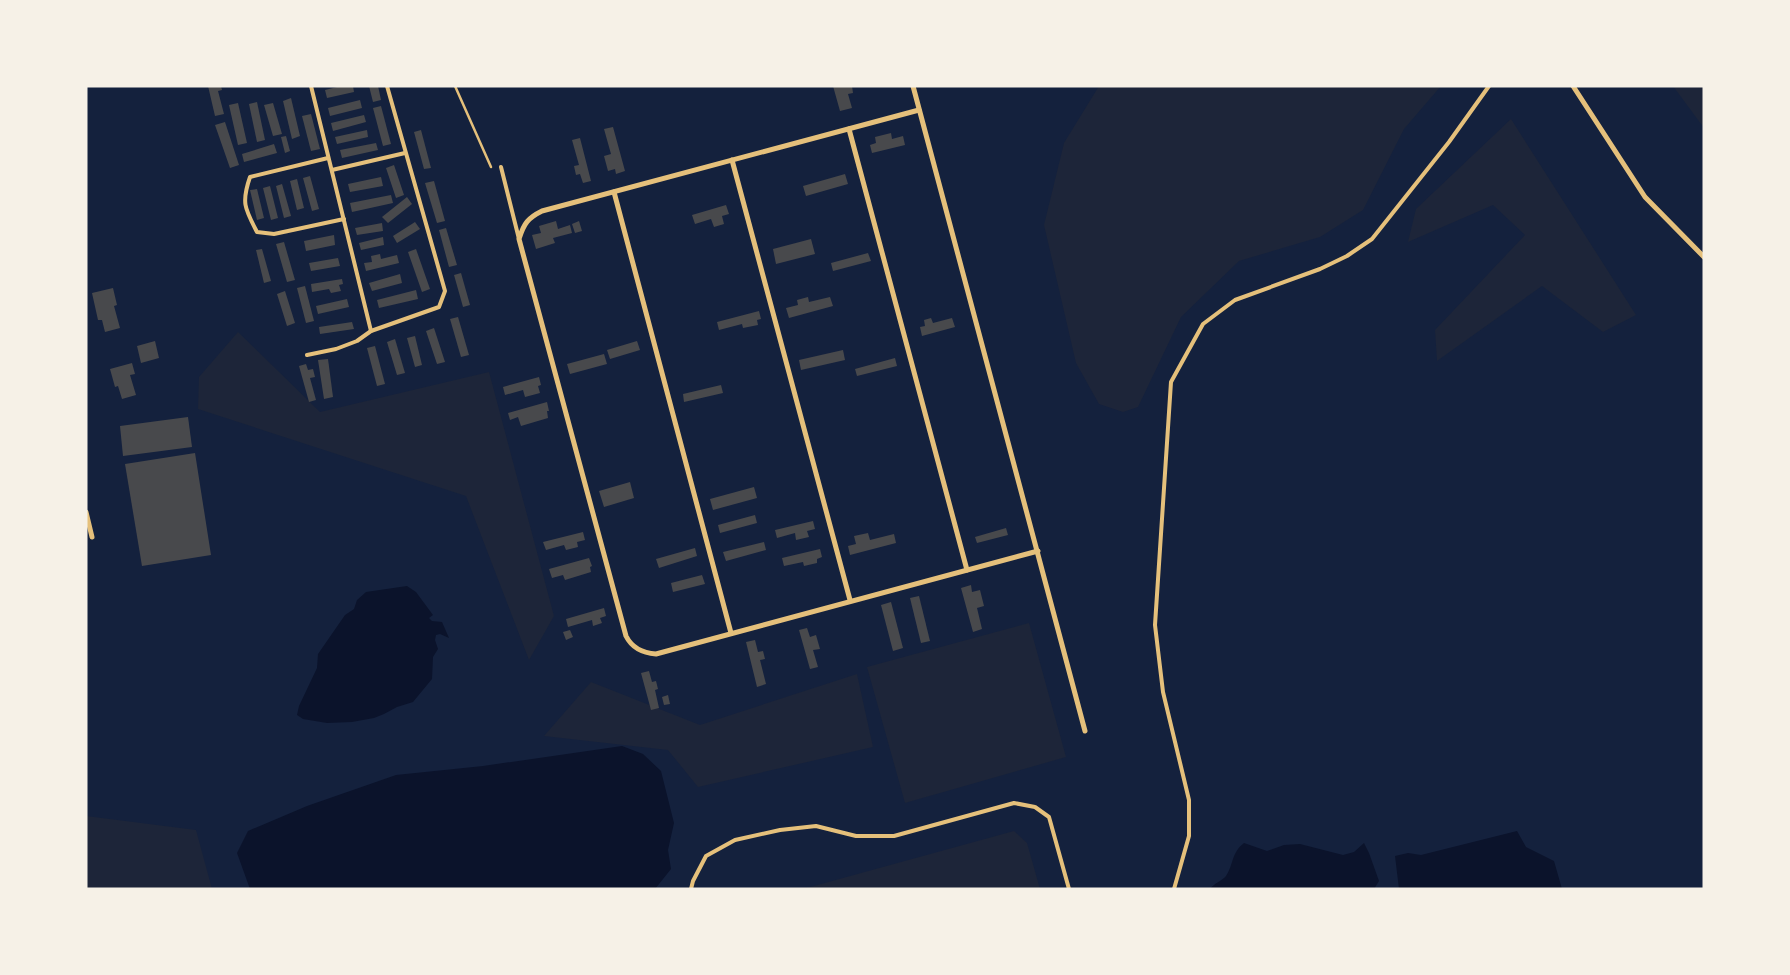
<svg xmlns="http://www.w3.org/2000/svg" width="1790" height="975" font-family="'IBM Plex Sans',sans-serif">
  <style>
    .green { fill: #1d2539 }
    .water { fill: #0b132b }
    .building { fill: #48494c }
    .lines { fill: none; stroke-linecap: round; stroke-linejoin: round }
    .path { stroke: #e5c07b; stroke-width: 2.5 }
    .service { stroke: #e5c07b; stroke-width: 4 }
    .minor { stroke: #e5c07b; stroke-width: 5 }
  </style>
  <rect width="100%" height="100%" fill="#14213d"/>
  <!-- green -->
  <g class="green">
    <path d="M1099 86H1441L1404 129 1363 210 1320 237 1239 261 1181 317 1138 407 1123 412 1099 404 1076 363 1044 225 1064 143Z"/>
    <path d="M1673 86H1704V128Z"/>
    <path d="M1511 119 1636 315 1603 332 1542 286 1437 361 1435 330 1525 235 1493 205 1408 242 1416 209Z"/>
    <path d="M238 332 320 412 489 372 554 616 529 660 466 496 198 409 199 377Z"/>
    <path d="M1029 623 1066 757 905 803 867 667Z"/>
    <path d="M857 674 873 747 698 787 668 750 544 736 591 682 700 725Z"/>
    <path d="M86 816 196 830 212 889H86Z"/>
    <path d="M1014 831 1027 843 1040 889H803Z"/>
  </g>
  <!-- water -->
  <g class="water">
    <path d="M407 586 416 592 433 615 429 618 432 621 442 622 449 638 440 634 436 635 435 640 438 649 433 657 432 679 413 702 397 707 384 714 374 718 352 722 327 723 303 719 297 715 299 706 317 668 318 654 345 615 354 609 357 600 366 592Z"/>
    <path d="M622 746 643 754 661 771 674 823 668 850 671 869 655 889H250L237 853 248 831 307 806 396 775 483 766Z"/>
    <path d="M1517 831 1526 847 1554 861 1562 889H1399L1395 856 1408 853 1421 855Z"/>
    <path d="M1244 843 1267 851 1284 845 1300 844 1343 855 1354 852 1364 843 1369 853 1379 881 1374 889H1210C1214 883 1222 881 1226 876 1234 864 1231 853 1244 843Z"/>
  </g>
  <!-- building -->
  <g class="building">
    <path d="M208 86H221L222 90 218 91 224 114 215 116Z"/>
    <path d="M341 86H353L354 92 327 98 325 90Z"/>
    <path d="M369 86H378L381 100 373 102Z"/>
    <path d="M833 86H852L853 93 848 94 852 108 840 111Z"/>
    <path d="M291 98 300 136 292 139 283 101Z"/>
    <path d="M360 100 362 108 330 116 328 108Z"/>
    <path d="M257 102 265 140 257 142 249 104Z"/>
    <path d="M238 103 247 143 238 145 229 105Z"/>
    <path d="M273 103 282 134 273 136 264 105Z"/>
    <path d="M381 106 391 144 383 146 373 108Z"/>
    <path d="M311 114 320 149 311 151 302 116Z"/>
    <path d="M364 115 366 122 333 131 331 123Z"/>
    <path d="M225 122 239 165 230 168 215 125Z"/>
    <path d="M613 127 625 171 616 174 615 169 608 171 604 156 611 154 604 129Z"/>
    <path d="M367 130 368 137 337 144 335 137Z"/>
    <path d="M421 130 431 168 424 169 414 132Z"/>
    <path d="M891 133 892 139 903 136 905 145 872 153 870 145 876 143 875 137Z"/>
    <path d="M286 136 290 151 285 153 281 137Z"/>
    <path d="M580 138 591 181 583 183 580 174 576 175 574 166 579 165 572 140Z"/>
    <path d="M376 143 378 150 342 158 340 150Z"/>
    <path d="M274 144 277 153 244 162 242 154Z"/>
    <path d="M394 165 404 195 396 198 386 168Z"/>
    <path d="M845 174 848 184 806 196 803 186Z"/>
    <path d="M310 176 319 209 312 211 303 178Z"/>
    <path d="M381 177 383 186 350 192 348 184Z"/>
    <path d="M297 179 304 208 297 210 290 181Z"/>
    <path d="M434 181 445 221 437 223 425 183Z"/>
    <path d="M282 184 291 216 284 218 276 186Z"/>
    <path d="M270 186 278 218 271 220 263 188Z"/>
    <path d="M257 189 264 218 257 220 250 190Z"/>
    <path d="M391 195 393 203 352 212 350 203Z"/>
    <path d="M407 197 412 204 388 223 382 217Z"/>
    <path d="M726 205 729 214 722 216 724 224 714 227 711 219 695 224 692 215Z"/>
    <path d="M556 221 558 229 570 225 572 233 553 238 555 243 536 249 532 235 541 233 539 226Z"/>
    <path d="M579 221 582 231 575 233 572 224Z"/>
    <path d="M415 222 420 229 397 243 393 236Z"/>
    <path d="M382 223 383 231 357 235 355 228Z"/>
    <path d="M446 228 457 265 449 267 439 230Z"/>
    <path d="M334 235 335 245 306 251 304 241Z"/>
    <path d="M383 237 384 245 361 250 359 243Z"/>
    <path d="M811 239 815 254 776 264 773 249Z"/>
    <path d="M284 242 295 280 287 282 276 244Z"/>
    <path d="M262 249 271 281 264 283 256 250Z"/>
    <path d="M416 249 430 289 422 292 408 252Z"/>
    <path d="M868 253 871 261 833 271 831 263Z"/>
    <path d="M380 254 381 259 397 255 399 263 366 271 364 263 372 262 371 256Z"/>
    <path d="M338 258 340 266 311 271 309 263Z"/>
    <path d="M461 273 470 305 463 307 454 275Z"/>
    <path d="M400 274 402 283 372 291 369 283Z"/>
    <path d="M342 279 343 284 339 285 341 291 331 293 329 289 312 292 311 284Z"/>
    <path d="M305 286 314 321 306 323 297 288Z"/>
    <path d="M113 288 117 305 114 306 120 328 105 332 102 320H98L92 293Z"/>
    <path d="M416 290 418 299 379 308 377 300Z"/>
    <path d="M285 291 295 323 287 326 277 294Z"/>
    <path d="M808 297 809 302 830 297 833 306 789 318 786 308 798 305 797 300Z"/>
    <path d="M347 299 349 307 318 314 316 306Z"/>
    <path d="M759 311 761 319 757 320 758 325 743 328 742 324 719 330 717 322Z"/>
    <path d="M458 317 469 355 461 357 450 319Z"/>
    <path d="M931 318 933 323 952 318 955 327 922 336 920 327 925 326 924 320Z"/>
    <path d="M352 322 354 329 320 334 319 327Z"/>
    <path d="M434 328 445 362 437 364 426 331Z"/>
    <path d="M415 336 422 365 415 367 407 338Z"/>
    <path d="M395 339 405 373 397 375 387 342Z"/>
    <path d="M155 341 159 358 141 363 137 346Z"/>
    <path d="M637 341 640 350 610 359 607 350Z"/>
    <path d="M375 346 385 384 377 386 367 348Z"/>
    <path d="M843 350 845 360 801 370 799 360Z"/>
    <path d="M604 354 607 364 570 374 567 364Z"/>
    <path d="M895 358 897 366 857 376 855 369Z"/>
    <path d="M328 359 333 397 324 399 318 360Z"/>
    <path d="M132 363 135 374 130 375 136 395 122 399 118 386 115 387 110 369Z"/>
    <path d="M306 364 308 370 313 369 315 377 310 378 316 400 309 402 299 366Z"/>
    <path d="M539 377 541 385 538 386 540 393 525 397 523 390 505 395 503 387Z"/>
    <path d="M721 385 723 393 684 402 683 394Z"/>
    <path d="M547 402 549 411H547L548 418 521 426 518 417 510 420 508 413Z"/>
    <path d="M188 417 192 447 123 456 120 426Z"/>
    <path d="M195 453 211 555 142 566 125 464Z"/>
    <path d="M630 482 634 498 604 507 599 491Z"/>
    <path d="M754 487 757 498 713 510 710 499Z"/>
    <path d="M755 515 757 523 720 533 718 525Z"/>
    <path d="M813 521 815 529 807 531 809 537 796 540 795 533 777 538 775 530Z"/>
    <path d="M1006 528 1008 535 977 543 975 537Z"/>
    <path d="M583 532 585 540 577 542 578 547 566 550 564 545 546 550 543 542Z"/>
    <path d="M868 533 870 540 894 534 896 543 850 555 848 546 856 544 854 536Z"/>
    <path d="M764 542 766 550 726 561 723 552Z"/>
    <path d="M695 548 697 556 659 568 656 559Z"/>
    <path d="M820 549 822 557 817 559V563L804 566 803 562 784 566 782 558Z"/>
    <path d="M589 558 592 566 590 567 591 572 565 580 563 575 552 578 549 569Z"/>
    <path d="M702 575 705 584 673 592 671 583Z"/>
    <path d="M971 585 972 592 980 590 984 606 977 608 982 629 973 632 961 588Z"/>
    <path d="M919 596 930 641 921 643 910 598Z"/>
    <path d="M891 602 903 648 893 651 881 605Z"/>
    <path d="M604 608 606 616 600 618 602 623 593 626 592 620 568 627 566 619Z"/>
    <path d="M807 628 810 637 816 635 820 649 813 650 818 667 810 669 799 630Z"/>
    <path d="M570 630 573 637 566 640 563 632Z"/>
    <path d="M755 640 758 652 763 651 765 659 760 660 766 684 757 687 746 642Z"/>
    <path d="M649 671 652 682 656 681 658 689 655 690 659 708 651 710 641 673Z"/>
    <path d="M668 695 670 704 664 705 662 697Z"/>
  </g>
  <g class="lines">
    <!-- path -->
    <path class="path" d="M455 86 491 167"/>
    <!-- service -->
    <g class="service">
      <path d="M311 86 371 331"/>
      <path d="M328 158 250 177C241 203 245 209 257 232L274 234 344 219"/>
      <path d="M501 167 519 239"/>
      <path d="M332 170 405 153"/>
      <path d="M307 355 336 349 357 341 371 331 439 307 445 291 387 86"/>
      <path d="M691 889 693 881 706 856 735 840 780 830 816 826 856 836H894L1014 803 1035 807 1049 817 1069 889"/>
      <path d="M1174 889 1189 836V800L1163 692 1155 625 1171 382 1203 324 1235 300 1320 269 1347 256 1372 239 1449 142 1489 86"/>
    </g>
    <!-- minor -->
    <g class="minor">
      <path d="M913 86 1085 731"/>
      <path d="M1573 86 1645 197 1704 257"/>
      <path d="M919 110 542 211C528 218 524 223 519 239L626 636C632 648 642 653 656 654L1038 551"/>
      <path d="M849 129 967 570"/>
      <path d="M732 160 850 600"/>
      <path d="M614 192 731 633"/>
      <path d="M86 512 92 537"/>
    </g>
  </g>
  <!-- border -->
  <rect width="1790" height="975" fill="none" stroke="#f6f1e7" stroke-width="175"/>
</svg>
